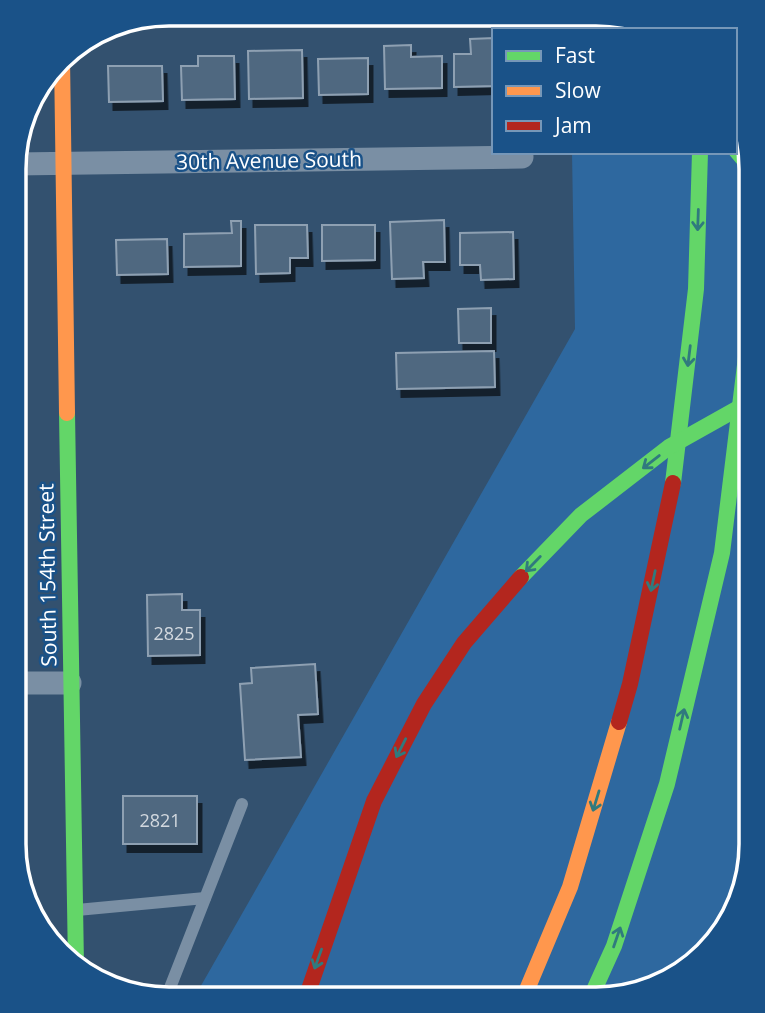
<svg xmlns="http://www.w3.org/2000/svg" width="765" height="1013" font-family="'Open Sans',sans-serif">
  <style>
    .green { fill: #2e689f }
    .building { fill: #506880; stroke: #8ea0b2; stroke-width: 2; filter: url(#shadow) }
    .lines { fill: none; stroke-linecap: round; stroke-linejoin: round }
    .lane { stroke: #7a8fa4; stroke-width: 12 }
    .street { stroke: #7a8fa4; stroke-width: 23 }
    .fast { stroke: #63d668; stroke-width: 16 }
    .slow { stroke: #ff974d; stroke-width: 16 }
    .jam { stroke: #b3261e; stroke-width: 16 }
    .oneway { stroke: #307a7e }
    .labels { text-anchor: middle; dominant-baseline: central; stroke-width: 5; stroke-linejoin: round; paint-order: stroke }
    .number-label { font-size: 18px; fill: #d3d9df }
    .street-label { font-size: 21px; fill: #fff; stroke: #1a5288 }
    .rim { fill: none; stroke: #fff; stroke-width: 3.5 }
  </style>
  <defs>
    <filter id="shadow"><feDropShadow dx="4.5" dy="8" stdDeviation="0" flood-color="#0009"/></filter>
  </defs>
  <rect width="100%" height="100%" fill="#33516f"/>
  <!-- green -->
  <g class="green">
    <path d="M617 15 655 30H513L506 17Z"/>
    <path d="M735 102 751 168V855L725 930 665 983 597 999 194 998 575 329 572 152H735Z"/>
  </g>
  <!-- building -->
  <g class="building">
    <path d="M494 38V86L454 87V54H471L470 39Z"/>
    <path d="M411 45V57L442 56V88L385 89 384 46Z"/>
    <path d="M302 50 303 98 249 99 248 51Z"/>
    <path d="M198 56H234L235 99 182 100 181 66H198Z"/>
    <path d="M368 58V94L319 95 318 59Z"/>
    <path d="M108 66H162L163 101 109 102Z"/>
    <path d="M444 220 445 262H423L424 278 392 279 390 222Z"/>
    <path d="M231 221H241V266L184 267V234L232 233Z"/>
    <path d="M255 225H307L308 258H290V273L256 274Z"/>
    <path d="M322 225H375V260L322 261Z"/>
    <path d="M513 232 514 279 481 280 480 265H460V233Z"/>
    <path d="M167 239 168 274 117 275 116 240Z"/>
    <path d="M491 308V343H459L458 309Z"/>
    <path d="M494 351 495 387 397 389 396 353Z"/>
    <path d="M182 594V610H200V655L148 656 147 595Z"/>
    <path d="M315 664 318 714 298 715 301 757 245 760 240 684 252 683 251 668Z"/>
    <rect x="123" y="796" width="74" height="48"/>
  </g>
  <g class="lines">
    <!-- lane -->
    <g class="lane">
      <path d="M77 910 205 898"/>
      <path d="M166 998 242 804"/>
    </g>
    <!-- street -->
    <g class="street">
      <path d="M15 164 522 157"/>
      <path d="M14 683H70"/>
    </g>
    <!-- fast -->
    <g class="fast">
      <path d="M735 149 751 168"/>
      <path d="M67 413 76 965"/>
      <path d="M673 483 696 289 700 152"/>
      <path d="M521 577 581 515 669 447 751 401"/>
      <path d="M590 999 614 946 667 784 722 553 751 316"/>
    </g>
    <!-- slow -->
    <g class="slow">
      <path d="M62 58 67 413"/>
      <path d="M523 999 570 887 619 722"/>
    </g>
    <!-- jam -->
    <g class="jam">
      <path d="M645 26 648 30"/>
      <path d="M619 722 630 684 673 483"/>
      <path d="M306 998 374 801 424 704 464 643 521 577"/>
    </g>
  </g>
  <!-- one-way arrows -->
  <defs><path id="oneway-shaft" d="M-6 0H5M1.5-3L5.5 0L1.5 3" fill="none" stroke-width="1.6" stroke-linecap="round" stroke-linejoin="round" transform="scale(1.75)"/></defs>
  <g class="oneway">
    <use href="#oneway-shaft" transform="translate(698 220) rotate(92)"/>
    <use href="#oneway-shaft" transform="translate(689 356) rotate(97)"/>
    <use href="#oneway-shaft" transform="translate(651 462) rotate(142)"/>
    <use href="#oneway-shaft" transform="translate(533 564) rotate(134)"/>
    <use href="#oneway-shaft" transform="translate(653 581) rotate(102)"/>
    <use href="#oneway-shaft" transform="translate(682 719) rotate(-77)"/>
    <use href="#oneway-shaft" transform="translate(401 748) rotate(117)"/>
    <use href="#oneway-shaft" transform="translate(596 801) rotate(107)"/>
    <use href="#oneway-shaft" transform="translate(617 937) rotate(-71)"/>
    <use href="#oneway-shaft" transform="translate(318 959) rotate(110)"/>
  </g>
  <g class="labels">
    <!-- number labels -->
    <g class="number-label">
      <text x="174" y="633">2825</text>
      <text x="160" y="820">2821</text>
    </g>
    <!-- street labels -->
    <g class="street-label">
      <text transform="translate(269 160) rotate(-1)">30th Avenue South</text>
      <text transform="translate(47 575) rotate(-91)">South 154th Street</text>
    </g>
  </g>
  <!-- crop -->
  <path d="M0 0H765V1013H0ZM169 26H596A143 143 0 0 1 739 169V844A143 143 0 0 1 596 987H169A143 143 0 0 1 26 844V169A143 143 0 0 1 169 26Z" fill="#1a5288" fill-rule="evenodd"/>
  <path class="rim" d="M169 26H596A143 143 0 0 1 739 169V844A143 143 0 0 1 596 987H169A143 143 0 0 1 26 844V169A143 143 0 0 1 169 26Z"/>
  <!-- legend -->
  <rect x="492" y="28" width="245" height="126" fill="#1a5288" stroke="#7697b8" stroke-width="2"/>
  <rect x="506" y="51" width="35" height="10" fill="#63d668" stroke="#7697b8" stroke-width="2"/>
  <text x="555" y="63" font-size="21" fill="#ffffff">Fast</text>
  <rect x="506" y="86" width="35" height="10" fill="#ff974d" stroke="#7697b8" stroke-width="2"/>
  <text x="555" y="98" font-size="21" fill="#ffffff">Slow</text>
  <rect x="506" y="121" width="35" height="10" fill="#b3261e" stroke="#7697b8" stroke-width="2"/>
  <text x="555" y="133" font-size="21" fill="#ffffff">Jam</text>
</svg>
